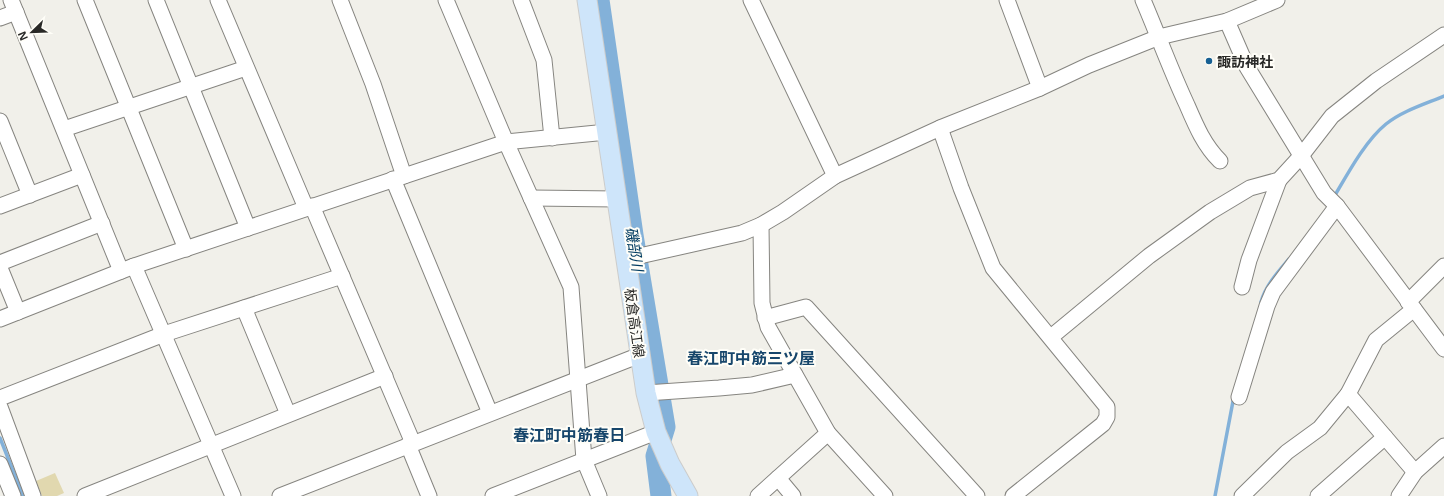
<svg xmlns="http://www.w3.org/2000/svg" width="1444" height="496" font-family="'Noto Sans','Noto Sans JP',sans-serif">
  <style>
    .green { fill: #e1d8af }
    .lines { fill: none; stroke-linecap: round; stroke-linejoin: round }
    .stream { stroke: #83b1d9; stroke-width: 3.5 }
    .river { stroke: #83b1d9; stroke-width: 21 }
    .minor-casing { stroke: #868580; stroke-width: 17 }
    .major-casing { stroke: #cccccb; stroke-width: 21 }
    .minor { stroke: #fff; stroke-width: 15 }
    .major { stroke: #cee5fa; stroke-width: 19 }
    .poi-dot { fill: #176093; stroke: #fffef8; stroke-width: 1.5 }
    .labels { text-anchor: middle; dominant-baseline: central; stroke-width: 4; stroke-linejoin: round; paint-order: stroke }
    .poi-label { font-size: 14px; font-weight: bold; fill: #292927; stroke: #fffef8; text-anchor: start }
    .street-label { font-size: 14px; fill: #292927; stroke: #fffef8 }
    .water-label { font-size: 15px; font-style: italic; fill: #023c61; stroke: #fffef8 }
    .quarter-label { font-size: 16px; font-weight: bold; fill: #17466b; stroke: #fffef8 }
  </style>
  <rect width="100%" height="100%" fill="#f1f0ea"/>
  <!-- green -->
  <path class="green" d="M55 473 64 493 57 496H42L36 481Z"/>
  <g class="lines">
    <!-- stream -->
    <g class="stream">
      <path d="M1334 197C1347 175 1365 141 1386 124 1402 111 1425 104 1444 96"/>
      <path d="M1261 302C1266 285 1278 272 1289 259"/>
      <path d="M0 438 23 496"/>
      <path d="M1215 496 1234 396"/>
    </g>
    <!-- river -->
    <path class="river" d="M599 0 633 235 665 427 656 456 661 496"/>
    <!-- minor casing -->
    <g class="minor-casing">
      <g id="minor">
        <path d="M11 0 121 271"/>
        <path d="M85 0 186 249"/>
        <path d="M156 0 248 228"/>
        <path d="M218 0 306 208"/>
        <path d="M340 0 373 84 404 176"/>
        <path d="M446 0 506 142 571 287 584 460 599 496"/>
        <path d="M521 0 544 60 552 138"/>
        <path d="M751 0 835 176"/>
        <path d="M1007 0 1040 88"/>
        <path d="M1143 0C1158 35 1171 71 1187 105 1196 126 1204 145 1220 161"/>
        <path d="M0 18 16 12"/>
        <path d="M1227 21 1247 67 1324 193 1337 206 1444 349"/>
        <path d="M0 121 30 195"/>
        <path d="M940 128 961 188 993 268 1107 407V417L1103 424 1013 496"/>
        <path d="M64 129 246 68"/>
        <path d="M393 179 490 413"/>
        <path d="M531 198 617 199"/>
        <path d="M0 206 82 175"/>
        <path d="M312 206 413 443"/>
        <path d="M761 225 762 303 768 327 828 433 885 496"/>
        <path d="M626 259 742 233 761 225 783 212 835 176 940 128 1040 88 1089 65 1159 37 1227 21 1277 0"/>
        <path d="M0 263 102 223"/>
        <path d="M134 266 233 496"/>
        <path d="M0 268 18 312"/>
        <path d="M1242 287 1249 260 1279 180"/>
        <path d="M1408 302 1444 266"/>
        <path d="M244 308 288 414"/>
        <path d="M765 318 806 307 977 496"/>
        <path d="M0 319 134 266 506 142 607 132"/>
        <path d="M1051 337 1149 256 1210 212 1250 188 1279 180 1301 156 1332 116 1376 81 1444 35"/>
        <path d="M646 393 719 388 752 385 795 375"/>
        <path d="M1348 394 1415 472"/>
        <path d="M1239 397 1267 306 1273 292 1337 206"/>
        <path d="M0 398 164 334 342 276"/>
        <path d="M0 407 33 496"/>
        <path d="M408 445 429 496"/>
        <path d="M0 464 13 496"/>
        <path d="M778 478 793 496"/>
        <path d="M85 496 385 376"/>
        <path d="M280 496 640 355"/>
        <path d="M493 496 656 432"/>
        <path d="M758 496 828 433"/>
        <path d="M1242 496 1287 452 1320 428 1348 394 1376 340 1414 309"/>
        <path d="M1318 496 1385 437"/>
        <path d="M1399 496 1415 472 1444 446"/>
      </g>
    </g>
    <!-- major casing -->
    <g class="major-casing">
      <path id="major" d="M587 0 646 393 656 432 670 464 688 496"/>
    </g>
    <!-- minor -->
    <use href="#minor" class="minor"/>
    <!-- major -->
    <use href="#major" class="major"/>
  </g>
  <!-- markers -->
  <circle class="poi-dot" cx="1209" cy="61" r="4"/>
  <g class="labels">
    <!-- poi labels -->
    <g class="poi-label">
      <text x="1217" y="61">諏訪神社</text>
    </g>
    <!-- street labels -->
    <g class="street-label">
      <text transform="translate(635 323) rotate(82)">板倉高江線</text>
    </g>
    <!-- water labels -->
    <g class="water-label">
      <text transform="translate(635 249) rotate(81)">磯部川</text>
    </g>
    <!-- quarter labels -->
    <g class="quarter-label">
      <text x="751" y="358">春江町中筋三ツ屋</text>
      <text x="569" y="435">春江町中筋春日</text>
    </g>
  </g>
  <!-- north arrow -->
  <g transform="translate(32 32) rotate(247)" stroke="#fffef8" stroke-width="3" paint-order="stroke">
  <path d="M0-3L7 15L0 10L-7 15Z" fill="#292927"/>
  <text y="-6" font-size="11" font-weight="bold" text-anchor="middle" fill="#292927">N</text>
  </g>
</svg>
